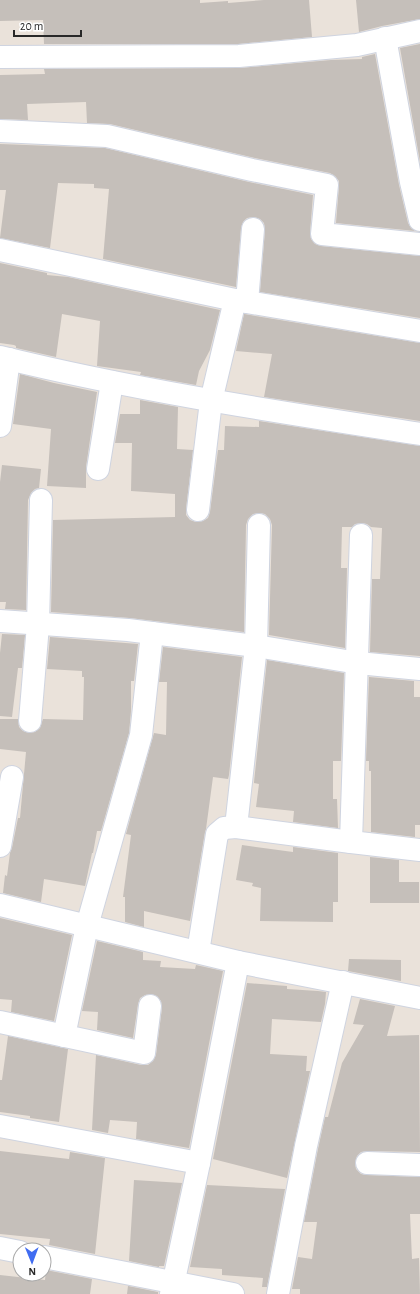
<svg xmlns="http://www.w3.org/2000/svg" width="420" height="1294" font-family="'Alegreya Sans',sans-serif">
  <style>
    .building { fill: #c5bfba }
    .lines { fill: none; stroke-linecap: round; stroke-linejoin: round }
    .minor-casing { stroke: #cfd4e0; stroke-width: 24 }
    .minor { stroke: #fff; stroke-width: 22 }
  </style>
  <rect width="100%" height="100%" fill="#eae2da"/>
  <!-- building -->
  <g class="building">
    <path d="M0 0H200V3L228 1V3L264 0H309L312 37 238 44H44L43 20 0 21Z"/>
    <path d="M356 0H420V19L382 26 359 32Z"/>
    <path d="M420 44V162L400 48Z"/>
    <path d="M375 54 399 185 408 223 411 228 415 231 336 223 339 186V181L335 176 330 173 255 158 110 124 87 123 86 102 27 104 28 120 0 119V75L45 74 44 69 240 68 331 60 362 59V57Z"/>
    <path d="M0 144 105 148 249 182 313 195 310 233 311 239 315 244 321 246 420 256V318L260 292 265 230 264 223 260 219 254 217 247 218 243 222 241 228 236 287 103 259 109 189 94 188V184L58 183 50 248 0 238 6 190H0Z"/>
    <path d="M0 263 47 273V275L68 277 220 310 210 350 199 371 196 385 140 375 141 372 97 366 100 321 62 314 56 357 16 348V346L14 345 0 343Z"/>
    <path d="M244 314 420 343V421L264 397 272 354 236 351Z"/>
    <path d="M20 374 54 383 97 392 86 467V488L47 486 51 429 13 424Z"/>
    <path d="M140 400 178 407 177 449 193 450 186 509V515L190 520 196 522 203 521 208 518 210 512 218 450H224L225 426 259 427V421L420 446V656L370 652 372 579H380L382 528 371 527 367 524 362 523 355 524 352 527H342L341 568H347L345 648 269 635 272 525 270 519 265 514 260 513 253 514 248 519 246 525 244 632 130 618 51 612 53 520 175 517V494L131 491 132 443H115L120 414H140Z"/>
    <path d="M2 465 41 469 39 488 35 489 31 493 28 500 26 610 5 609 6 602H0V482Z"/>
    <path d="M2 634 25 635 22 668H18L12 717 0 716V653Z"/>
    <path d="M50 637 138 644 134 681H131V711L129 733 101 831H97L93 853H92L85 886 44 879 41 902 3 893 5 875 7 876 10 853 12 848 18 818H20L26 752 0 749V719H18L19 727 23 731 29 733 35 732 40 728 43 719 83 720 84 677H82V671L47 669Z"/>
    <path d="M163 647 242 657 229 775 228 779 213 777 206 829 205 832 190 921 144 911V927L125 922V897H123L131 835 126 834 154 733 166 735 167 682H159Z"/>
    <path d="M267 660 344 673 341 761H333V799H337L338 828 293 822 294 811 256 807 259 784 254 783V782Z"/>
    <path d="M369 677 414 681V697H420V825H415V837L371 832V771H369V761H366Z"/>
    <path d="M242 845 293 852V847L338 853V902H333V922L260 921 261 888 252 886 253 883 236 880Z"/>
    <path d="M370 857 399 860V882H419V903H370Z"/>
    <path d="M0 918 72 935 54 1021 11 1012 12 1000 0 999Z"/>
    <path d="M97 941 143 952V960L161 961 160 967 195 969 196 965 223 971 189 1148 136 1139 137 1122 110 1120 108 1133 92 1130 96 1055 141 1065H148L153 1061 156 1055 162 1008 161 1001 157 996 151 994 145 995 140 998 138 1004 133 1038 97 1030 98 1012 82 1011Z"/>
    <path d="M349 959 401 960V981L348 971Z"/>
    <path d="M247 983 287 986V989L318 991 326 992 325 1004 321 1022 272 1019 270 1054 307 1056 306 1071H310L287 1178 213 1159Z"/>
    <path d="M360 999 395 1006 387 1036 419 1035 420 1152 367 1151 361 1152 357 1156 355 1163 356 1169 361 1174 366 1175 420 1177V1214H410L412 1259 419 1258 420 1294H300V1289H292L298 1257 312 1259 317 1222H304L318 1149 325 1117H328L342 1063 364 1025 353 1024Z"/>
    <path d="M8 1036 68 1049 59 1122 30 1118V1116L0 1112V1080H2Z"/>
    <path d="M0 1151 69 1159 70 1152 105 1158 95 1254 49 1245 50 1239 0 1234Z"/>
    <path d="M134 1180 182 1183 164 1266H159V1267L129 1261Z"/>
    <path d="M207 1185 285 1189 267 1287H262L263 1278 222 1275V1269L190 1267Z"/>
    <path d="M46 1270 92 1279 90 1294H0V1275L45 1280Z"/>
    <path d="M128 1286 158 1292V1294H127Z"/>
  </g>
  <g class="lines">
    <!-- minor casing -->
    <g class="minor-casing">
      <g id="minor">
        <path d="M385 38 411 182 420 220"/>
        <path d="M0 57 239 56 357 45 420 31"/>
        <path d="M0 131 107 136 252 170 327 185 322 234 420 244"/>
        <path d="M0 250 235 300 420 331"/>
        <path d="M247 302 253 229"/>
        <path d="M0 357C138 391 279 412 420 434"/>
        <path d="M0 426 9 359"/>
        <path d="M98 469 112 382"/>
        <path d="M198 510 211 401 235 300"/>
        <path d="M259 525 256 646 236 827 351 842"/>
        <path d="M361 535 351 842 420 850"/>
        <path d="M0 621 128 630 256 646 358 663 420 669"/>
        <path d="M30 721 38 625 41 500"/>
        <path d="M0 846 12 777"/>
        <path d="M0 905 238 962"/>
        <path d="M198 952 217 834 224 828 236 827"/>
        <path d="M0 1022 144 1053 150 1006"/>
        <path d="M64 1036 87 926 141 735 152 633"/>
        <path d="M0 1126 199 1163"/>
        <path d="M367 1163 420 1165"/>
        <path d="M0 1248 20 1252"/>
        <path d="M44 1257 233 1294"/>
        <path d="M171 1294 199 1163 238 962 420 998"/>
        <path d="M278 1294 306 1146 343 982"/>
      </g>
    </g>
    <!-- minor -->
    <use href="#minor" class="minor"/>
  </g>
  <!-- north arrow -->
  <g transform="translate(32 1262) rotate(179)"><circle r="19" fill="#ffffff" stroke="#a9a9a9"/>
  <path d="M0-3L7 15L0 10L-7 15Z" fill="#406cf1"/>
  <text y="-6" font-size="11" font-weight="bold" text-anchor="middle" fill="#282828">N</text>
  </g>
  <!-- scale -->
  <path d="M14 30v6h67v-6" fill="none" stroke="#282828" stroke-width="2"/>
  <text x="20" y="30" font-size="12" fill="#282828" stroke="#ffffff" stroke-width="3" paint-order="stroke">20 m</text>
</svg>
